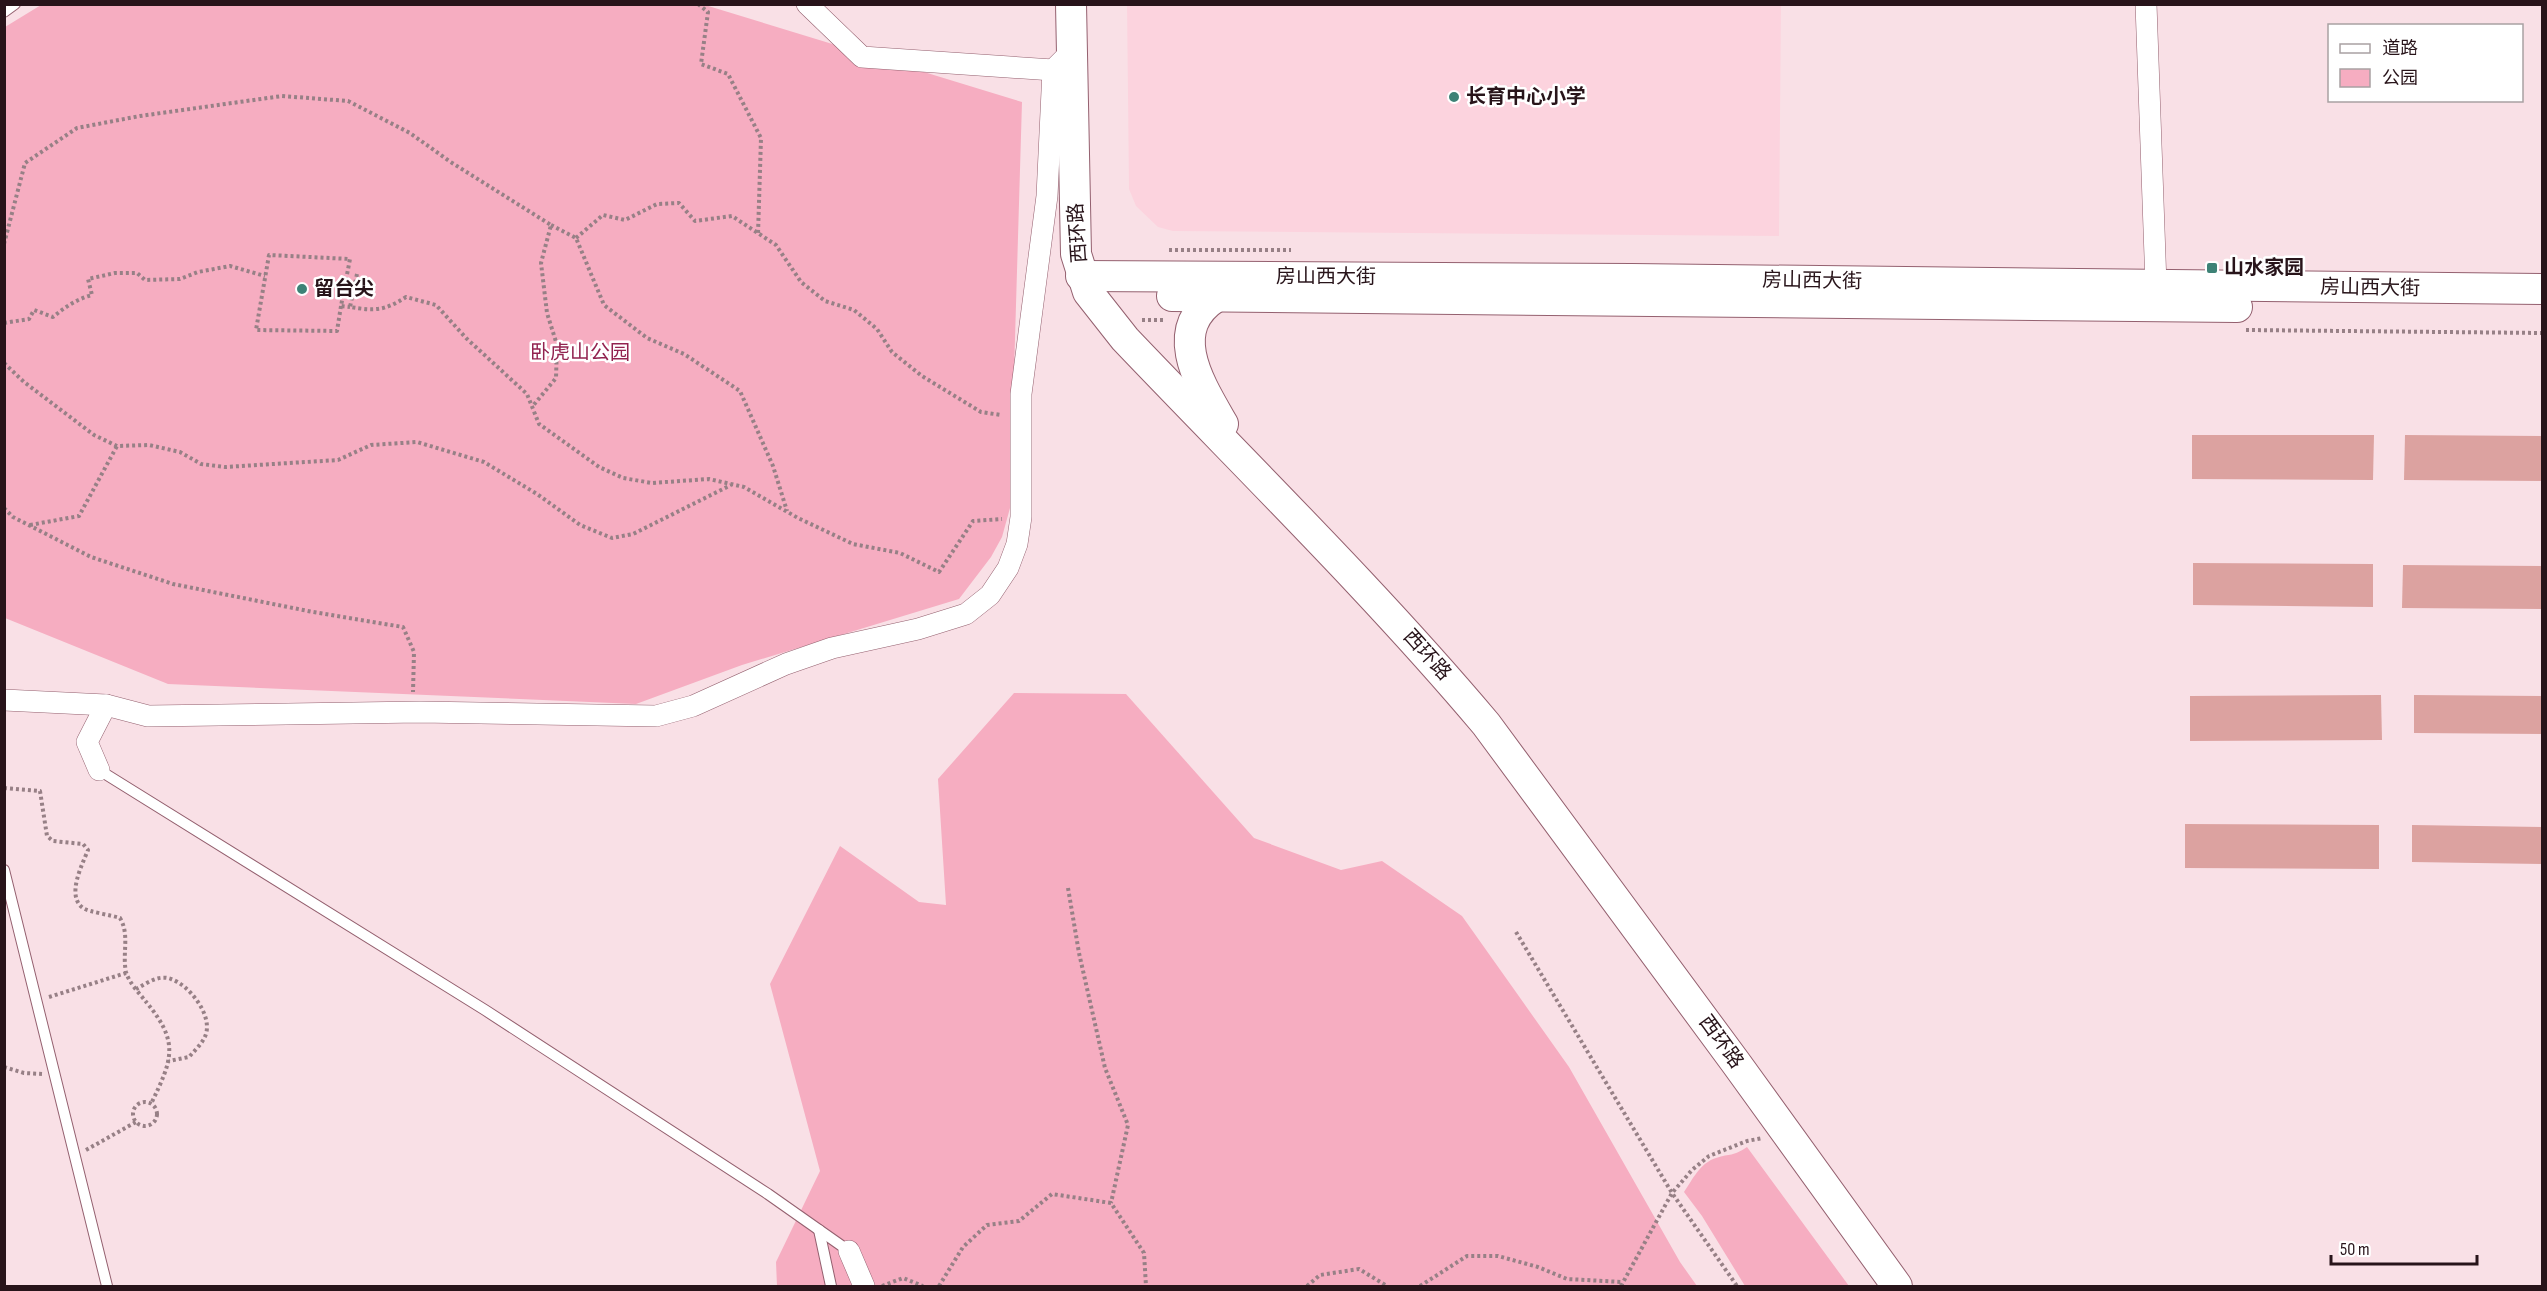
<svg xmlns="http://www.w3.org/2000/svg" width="2547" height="1291" font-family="'Sofia Sans Condensed','Noto Sans SC',sans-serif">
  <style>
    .built { fill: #fcd3de }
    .green { fill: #f6adc1 }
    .building { fill: #dca2a0 }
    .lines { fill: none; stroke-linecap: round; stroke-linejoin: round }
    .lane-casing { stroke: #94606f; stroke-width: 12 }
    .street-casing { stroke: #94606f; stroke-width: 22 }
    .secondary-casing { stroke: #94606f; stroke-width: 32 }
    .path { stroke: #978086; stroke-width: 4; stroke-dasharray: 3 3; stroke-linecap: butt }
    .lane { stroke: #fff; stroke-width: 10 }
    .street { stroke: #fff; stroke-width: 21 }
    .secondary { stroke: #fff; stroke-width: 30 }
    .poi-dot { fill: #3d8276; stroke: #fff; stroke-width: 2 }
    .labels { text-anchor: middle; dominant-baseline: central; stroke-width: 5; stroke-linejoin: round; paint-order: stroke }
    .poi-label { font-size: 20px; font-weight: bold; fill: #28141a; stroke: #fff; text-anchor: start }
    .street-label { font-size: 20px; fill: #28141a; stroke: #fff }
    .park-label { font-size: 20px; fill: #922350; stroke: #fff }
  </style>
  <rect width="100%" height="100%" fill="#f9e0e6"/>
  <!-- built -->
  <path class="built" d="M1127 5H1781L1779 236 1173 231 1158 227 1136 206 1129 189Z"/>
  <!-- green -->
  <g class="green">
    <path d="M41 5H705L1022 102 1010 508 1002 537 991 557 959 599 742 665 636 704 168 684 5 618V27Z"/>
    <path d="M1014 693 1126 694 1254 838 1341 870 1382 861 1462 916 1569 1067 1680 1262 1697 1286H777L776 1262 820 1171 770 984 840 846 919 902 946 905 938 779Z"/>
    <path d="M1747 1147 1849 1286H1745L1702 1216 1684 1192C1693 1179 1700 1163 1716 1158 1731 1153 1732 1157 1747 1147Z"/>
  </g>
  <!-- building -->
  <g class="building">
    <path d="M2192 435H2374L2373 480 2192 479Z"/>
    <path d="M2405 435 2542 436V481L2404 480Z"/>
    <path d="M2193 563 2373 564V607L2193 605Z"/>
    <path d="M2403 565 2542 566V609L2402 608Z"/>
    <path d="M2381 695 2382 740 2190 741V696Z"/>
    <path d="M2414 695 2542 696V734L2414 733Z"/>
    <path d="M2185 824 2379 825V869L2185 868Z"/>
    <path d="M2412 825 2542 827V864L2412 862Z"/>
  </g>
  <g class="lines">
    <!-- lane casing -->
    <g class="lane-casing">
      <g id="lane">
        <path d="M4 12 15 4"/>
        <path d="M99 770 485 1010 768 1194 849 1251"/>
        <path d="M4 870 107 1286"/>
        <path d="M819 1230 831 1286"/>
      </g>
    </g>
    <!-- street casing -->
    <g class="street-casing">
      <g id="street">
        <path d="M807 4 862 57 1053 70"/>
        <path d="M2146 4 2156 285"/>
        <path d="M4 700 106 705 148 716 420 712 656 716 693 706 786 664 832 648 918 629 966 614 990 595 1008 568 1017 544 1021 517V394L1047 196 1053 70 1073 50"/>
        <path d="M99 770 87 742 106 705"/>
        <path d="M849 1251 864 1286"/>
      </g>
    </g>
    <!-- secondary casing -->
    <g class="secondary-casing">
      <g id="secondary">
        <path d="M1071 4 1076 254 1088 292 1125 339C1246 466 1373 590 1486 724L1736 1063 1897 1286"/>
        <path d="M1081 276 1632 279 2542 289"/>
        <path d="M1172 296 2237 307"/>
        <path d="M1216 297C1165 330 1200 384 1223 424"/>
      </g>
    </g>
    <!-- path -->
    <g class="path">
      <path d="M698 4 708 12 701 64 728 74 761 138 758 234"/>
      <path d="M551 225 576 238 604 305 647 338 684 354 740 391 773 466 787 511"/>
      <path d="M576 238 603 215 625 220 657 204 679 203 695 221 732 216 776 245 801 282 825 301 854 310 877 329 892 352 922 376 981 412 1001 415"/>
      <path d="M4 244 25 163 77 128 140 116 282 96 348 101 410 133 449 161 551 225 541 263 547 313 557 345 556 378 532 407"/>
      <path d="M1169 250H1291"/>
      <path d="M357 274 350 307C375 311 384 311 406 297L436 305 466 338 527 394 539 424 599 467 623 478 652 483 709 479 744 487 798 518 853 544 900 553 939 572 973 521 1002 519"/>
      <path d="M341 306 337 331 256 330 269 255 350 259 341 306 350 307"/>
      <path d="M1142 320H1165"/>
      <path d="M4 323 29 319 34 310 53 317C65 307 77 299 92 295L88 279 115 273H137L145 280 180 279 198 272 230 266 265 276"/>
      <path d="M2246 330 2542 333"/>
      <path d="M4 363 24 382 94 435 117 446 149 445 180 452 201 464 225 467 338 460 371 445 417 442 484 462 537 494 580 525 612 538 633 534 731 485"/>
      <path d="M4 508 13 517 91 557 173 584 313 612 403 627 414 652 413 692"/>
      <path d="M30 525 79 516 117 446"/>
      <path d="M4 788 40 791 47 836 53 841 83 844 88 850C82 865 66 896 83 908 89 912 111 915 120 918 130 935 122 953 126 972 129 983 140 994 147 1003 180 1043 172 1060 151 1104"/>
      <path d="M1068 888 1079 953 1105 1068 1128 1125 1111 1203"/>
      <path d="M1516 932 1672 1193 1737 1286"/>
      <path d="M136 989C146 984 158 974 171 979 189 985 212 1014 206 1034 203 1043 195 1050 189 1057L169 1061"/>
      <path d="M49 997 126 973"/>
      <path d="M4 1067 24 1073 42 1074"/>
      <circle cx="145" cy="1114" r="12"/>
      <path d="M86 1150 136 1122"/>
      <path d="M882 1286 903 1278 923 1286"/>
      <path d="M939 1286 963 1247 987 1225 1019 1221 1052 1194 1111 1203 1144 1253 1146 1286"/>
      <path d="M1307 1286 1320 1275 1359 1269 1387 1286"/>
      <path d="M1420 1286 1467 1256H1498L1538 1267 1567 1279 1622 1282"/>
      <path d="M1621 1286 1672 1193 1692 1170 1709 1156 1747 1141 1763 1138"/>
    </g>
    <!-- lane -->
    <use href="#lane" class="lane"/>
    <!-- street -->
    <use href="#street" class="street"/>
    <!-- secondary -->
    <use href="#secondary" class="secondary"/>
  </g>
  <!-- markers -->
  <g class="poi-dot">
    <circle cx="1454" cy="97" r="6"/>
    <rect x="2206" y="262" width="12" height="12" rx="3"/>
    <circle cx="302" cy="289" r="6"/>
  </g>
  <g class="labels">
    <!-- poi labels -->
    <g class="poi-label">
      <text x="1466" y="97">长育中心小学</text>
      <text x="2224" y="268">山水家园</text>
      <text x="314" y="289">留台尖</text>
    </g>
    <!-- street labels -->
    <g class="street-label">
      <text transform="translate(1078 233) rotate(-94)">西环路</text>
      <text x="1326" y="277">房山西大街</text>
      <text transform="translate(1812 281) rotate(1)">房山西大街</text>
      <text transform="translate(2370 288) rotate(1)">房山西大街</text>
      <text transform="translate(1427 655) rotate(48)">西环路</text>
      <text transform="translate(1721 1042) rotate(54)">西环路</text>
    </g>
    <!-- park labels -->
    <g class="park-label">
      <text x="580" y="353">卧虎山公园</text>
    </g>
  </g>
  <!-- border -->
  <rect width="2547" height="1291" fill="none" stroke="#28141a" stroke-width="12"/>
  <!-- legend -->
  <rect x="2328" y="24" width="195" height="78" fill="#ffffff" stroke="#a9a1a3" stroke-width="1.5"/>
  <rect x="2340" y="44" width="30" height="9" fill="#ffffff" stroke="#a9a1a3" stroke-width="1.5"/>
  <text x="2382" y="54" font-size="18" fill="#28141a">道路</text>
  <rect x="2340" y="69" width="30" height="18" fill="#f6adc1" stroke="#a9a1a3" stroke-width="1.5"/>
  <text x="2382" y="84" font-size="18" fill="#28141a">公园</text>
  <!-- scale -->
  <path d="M2331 1255v9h146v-9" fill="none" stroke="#28141a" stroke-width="3"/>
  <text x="2340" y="1255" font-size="18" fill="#28141a" stroke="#ffffff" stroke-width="4.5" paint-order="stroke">50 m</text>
</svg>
